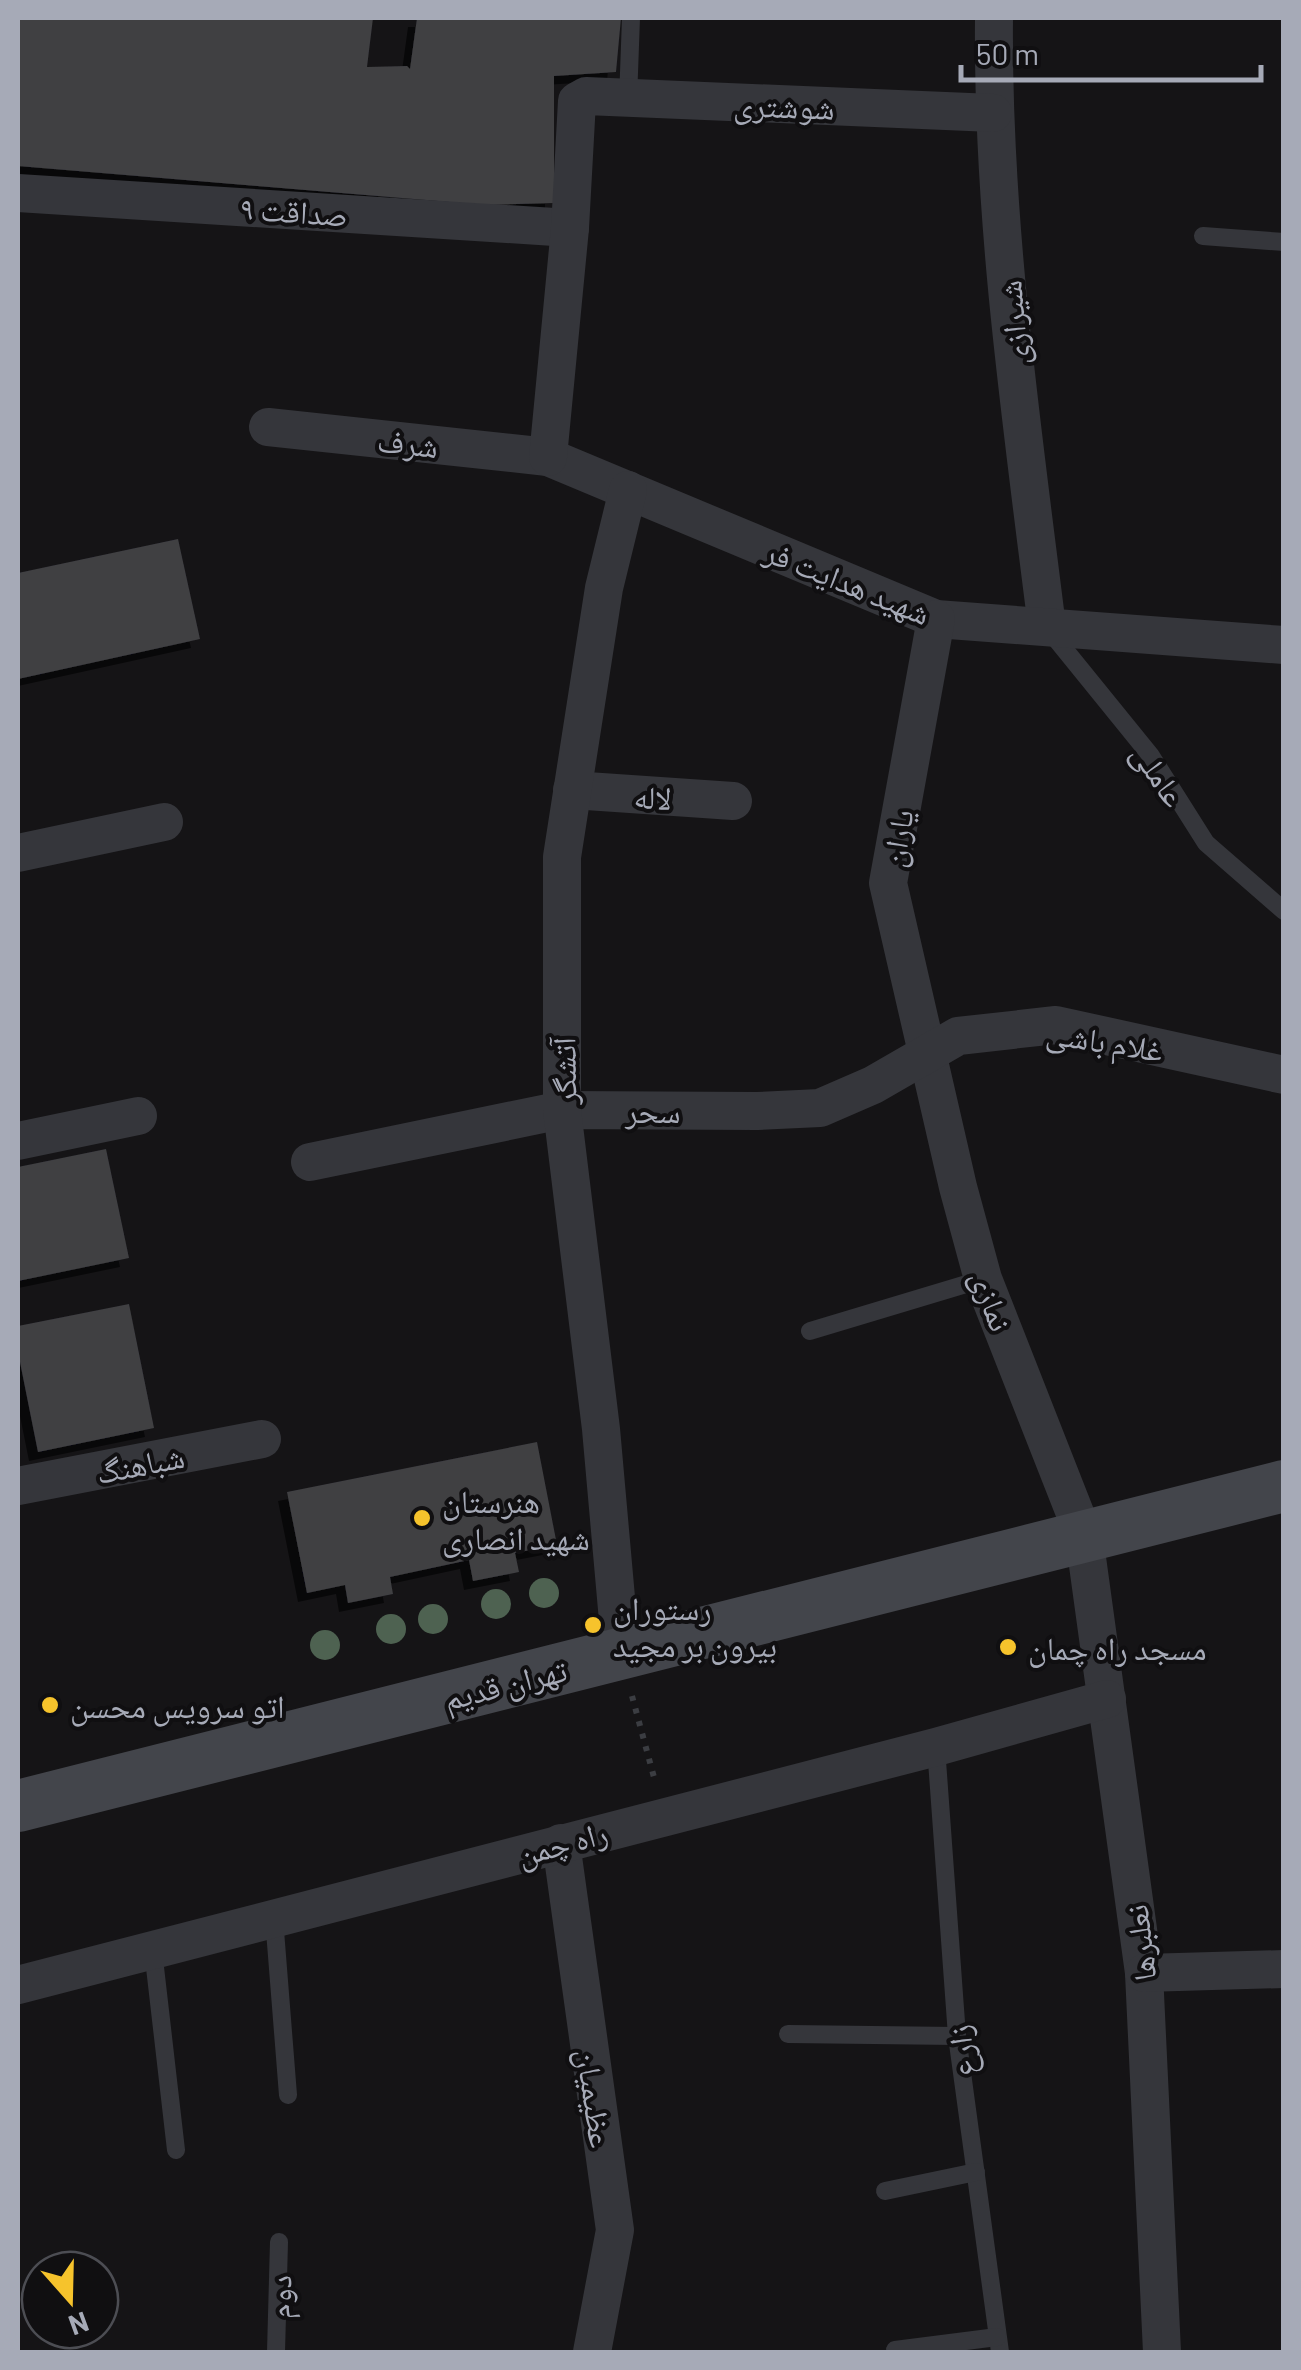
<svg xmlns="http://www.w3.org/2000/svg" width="1301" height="2370" font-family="Barlow,'Noto Naskh Arabic',sans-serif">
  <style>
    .building { fill: #3f3f43; filter: url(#shadow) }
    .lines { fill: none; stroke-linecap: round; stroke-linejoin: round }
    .path { stroke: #3b3d42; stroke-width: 6; stroke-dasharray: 5 8; stroke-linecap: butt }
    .lane { stroke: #35363b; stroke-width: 18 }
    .street { stroke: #35363b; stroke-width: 38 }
    .secondary { stroke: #43454b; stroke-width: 52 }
    .tree { fill: #4e6251 }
    .poi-dot { fill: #f6c32c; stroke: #100f11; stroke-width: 4 }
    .labels { text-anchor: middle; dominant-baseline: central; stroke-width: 8; stroke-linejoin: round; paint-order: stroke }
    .street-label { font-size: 32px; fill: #a6aab7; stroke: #100f11 }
    .poi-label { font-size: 32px; fill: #a6aab7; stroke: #100f11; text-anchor: start }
  </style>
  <defs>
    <filter id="shadow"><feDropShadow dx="-9" dy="9" stdDeviation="0" flood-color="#0009"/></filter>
  </defs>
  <rect width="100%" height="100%" fill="#151416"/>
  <!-- building -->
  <g class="building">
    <path d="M18 18H373L367 67 407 66 410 69 417 18H621L616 72 554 76V203L486 205 18 166Z"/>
    <path d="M178 539 200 639 18 679V573Z"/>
    <path d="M106 1149 129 1258 18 1281V1167Z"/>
    <path d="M129 1304 154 1428 38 1452 18 1352V1326Z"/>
    <path d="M537 1442 557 1545 515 1553 519 1572 473 1581 469 1560 390 1577 393 1594 348 1603 345 1585 307 1593 287 1492Z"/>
  </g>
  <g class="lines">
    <!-- path -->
    <path class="path" d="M632 1696 655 1781"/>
    <!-- lane -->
    <g class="lane">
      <path d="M628 100 631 18"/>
      <path d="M1203 236 1284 242"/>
      <path d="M1048 629 1151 756 1206 843 1284 911"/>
      <path d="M810 1331 983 1279"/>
      <path d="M936 1747 957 2036 1000 2352"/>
      <path d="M274 1918 288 2095"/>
      <path d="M153 1950 176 2150"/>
      <path d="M788 2034 957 2036"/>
      <path d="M885 2191 976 2172"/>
      <path d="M895 2350 997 2337"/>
      <path d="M276 2352 279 2242"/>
    </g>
    <!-- street -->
    <g class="street">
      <path d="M994 18C992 221 1022 425 1047 627"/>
      <path d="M18 193 570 228"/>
      <path d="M268 427 548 457 936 619 1284 645"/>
      <path d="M548 457 570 228 577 101 586 96 993 113"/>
      <path d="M936 619 888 883 958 1187 983 1279 1084 1536 1144 1973 1162 2352"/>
      <path d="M572 790 733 801"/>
      <path d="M18 853 164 822"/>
      <path d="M18 1141 138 1116"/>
      <path d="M310 1162 562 1110 757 1111 820 1108 873 1085 958 1036 1056 1025 1284 1075"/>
      <path d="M18 1486 262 1439"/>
      <path d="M621 1654 601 1429 562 1110V857L604 588 628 490"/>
      <path d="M561 1843 615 2230 592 2352"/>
      <path d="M1144 1973 1284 1969"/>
      <path d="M18 1985 936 1747 1107 1699"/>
    </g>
    <!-- secondary -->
    <path class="secondary" d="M18 1806 1284 1486"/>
  </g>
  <!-- trees -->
  <g class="tree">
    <circle cx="544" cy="1593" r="15"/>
    <circle cx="496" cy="1604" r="15"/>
    <circle cx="433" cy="1619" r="15"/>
    <circle cx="391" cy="1629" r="15"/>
    <circle cx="325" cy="1645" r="15"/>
  </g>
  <!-- markers -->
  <g class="poi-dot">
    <circle cx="422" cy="1518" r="10"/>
    <circle cx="593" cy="1625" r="10"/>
    <circle cx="1008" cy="1647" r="10"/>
    <circle cx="50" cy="1705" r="10"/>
  </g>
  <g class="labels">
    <!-- street labels -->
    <g class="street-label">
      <text transform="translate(784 105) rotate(2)">شوشتری</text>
      <text transform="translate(294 210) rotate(4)">صداقت ۹</text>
      <text transform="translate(1012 323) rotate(-95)">شیرازی</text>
      <text transform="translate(408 442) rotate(6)">شرف</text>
      <text transform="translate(848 581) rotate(22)">شهید هدایت فر</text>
      <text transform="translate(1160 774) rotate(56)">عاملی</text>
      <text transform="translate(653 796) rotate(4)">لاله</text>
      <text transform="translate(896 838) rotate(-80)">یاران</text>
      <text transform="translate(1105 1040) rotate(9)">غلام باشی</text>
      <text transform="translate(563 1071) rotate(-91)">آتشگر</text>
      <text x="653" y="1110">سحر</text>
      <text transform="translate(993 1300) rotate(70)">نمازی</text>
      <text transform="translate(140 1463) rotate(-11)">شباهنگ</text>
      <text transform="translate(505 1683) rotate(-14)">تهران قدیم</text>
      <text transform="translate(562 1842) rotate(-15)">راه چمن</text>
      <text transform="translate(1139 1943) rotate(-97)">نعلبرها</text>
      <text transform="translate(960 2051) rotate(-97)">زارع</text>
      <text transform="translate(596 2098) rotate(82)">عظیمیان</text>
      <text transform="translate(278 2297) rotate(-89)">دوم</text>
    </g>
    <!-- poi labels -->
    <g class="poi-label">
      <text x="442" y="1500">هنرستان<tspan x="442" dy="37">شهید انصاری</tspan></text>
      <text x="613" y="1607">رستوران<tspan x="613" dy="37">بیرون بر مجید</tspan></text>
      <text x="1028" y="1647">مسجد راه چمان</text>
      <text x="70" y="1705">اتو سرویس محسن</text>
    </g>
  </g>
  <!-- border -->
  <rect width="1301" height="2370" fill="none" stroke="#a6aab7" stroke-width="40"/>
  <!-- north arrow -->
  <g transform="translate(70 2300) rotate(160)"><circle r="48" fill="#100f11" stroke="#4c4d53" stroke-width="2.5"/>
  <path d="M0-8L18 38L0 25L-18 38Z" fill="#f6c32c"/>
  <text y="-15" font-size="28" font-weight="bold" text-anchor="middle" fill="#a6aab7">N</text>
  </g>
  <!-- scale -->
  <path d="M961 65v15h300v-15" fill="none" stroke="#a6aab7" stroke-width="5"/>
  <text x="976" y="65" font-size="30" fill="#a6aab7" stroke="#100f11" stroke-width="8" paint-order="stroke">50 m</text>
</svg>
